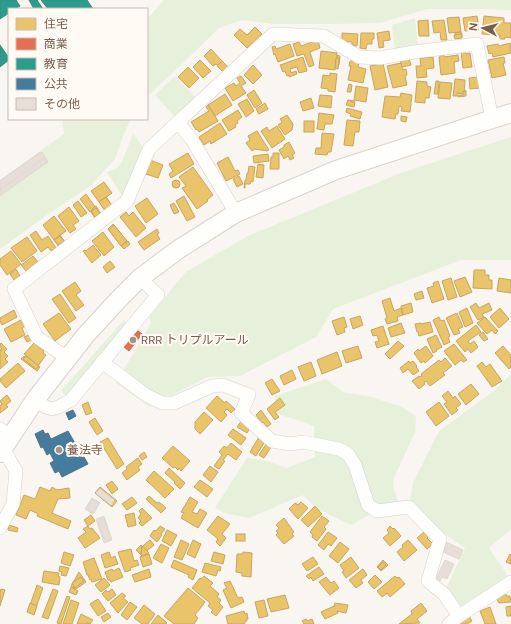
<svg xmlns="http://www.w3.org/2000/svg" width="511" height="624" font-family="'DM Sans','Noto Sans JP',sans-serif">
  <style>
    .green { fill: #e7f0db }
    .homes { fill: #e9c46a; stroke: #c8a561 }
    .shops { fill: #e76f51; stroke: #c66950 }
    .schools { fill: #2a9d8f; stroke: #428a7b }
    .public { fill: #457b9d; stroke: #557285 }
    .building { fill: #e6ded7; stroke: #e2d8d2 }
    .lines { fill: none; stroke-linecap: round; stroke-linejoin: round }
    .street-casing { stroke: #d7d1cb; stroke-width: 14 }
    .secondary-casing { stroke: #d9d2cb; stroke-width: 20 }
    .street { stroke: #fefefd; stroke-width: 13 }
    .secondary { stroke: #fefefd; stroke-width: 18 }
    .poi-dot { fill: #a69286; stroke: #fffaf3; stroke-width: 1.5 }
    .labels { text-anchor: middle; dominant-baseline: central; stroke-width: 4; stroke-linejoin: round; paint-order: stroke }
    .poi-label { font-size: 12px; fill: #7a5c4d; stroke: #fffaf3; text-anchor: start }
  </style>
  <rect width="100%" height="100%" fill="#f9f5f0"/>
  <!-- green -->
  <g class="green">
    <path d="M164 0H511V10L481 9H427L380 23 331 24H273L242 20 219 28 183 63 147 97V19Z"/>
    <path d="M415 18 418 46 395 49 392 25Z"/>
    <path d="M175 76 196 98 175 117 155 95Z"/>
    <path d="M62 119H131L123 136 115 159 90 186 47 215 0 249V180L64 134Z"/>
    <path d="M133 134 144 148 124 199 107 172 117 168 122 162Z"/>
    <path d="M511 137V260H461L333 309 316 337 240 376 207 377 150 407 116 383 151 323 149 318 177 282 186 272 248 236 401 173Z"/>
    <path d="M124 320 126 324 73 392 66 396 61 391Z"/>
    <path d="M511 374V529L489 548 510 579 460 610 446 589 465 548 442 532 410 502 413 483 439 431 494 391Z"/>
    <path d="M326 379 343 392 371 397 402 407 416 416 415 432 394 478 393 486 398 501 403 512 380 517 371 514 351 525 316 508 303 495 249 518 224 513 215 508 247 458 264 460 287 468 315 457 314 426 276 413 275 396Z"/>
  </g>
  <!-- homes -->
  <g class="homes">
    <path d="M477 16 479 29 465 31 463 18Z"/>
    <path d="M484 16 504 18V23H511V38L505 37V39H499L500 35 482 34Z"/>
    <path d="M459 17 461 32 449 33 447 18Z"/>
    <path d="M428 20 429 36H419L418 21Z"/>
    <path d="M444 20 447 40H441L440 32 434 33 432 21Z"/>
    <path d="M255 27 262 34 247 48 234 35 240 29 247 35Z"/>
    <path d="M389 31 390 40 383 41 384 47 379 48 377 33Z"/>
    <path d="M461 32 462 37 456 38 455 33Z"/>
    <path d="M342 33 358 34 357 46 352 45V42L342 41Z"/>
    <path d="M361 33H374V39H372V44H367L366 49 360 48Z"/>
    <path d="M462 34V38L455 39 454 35Z"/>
    <path d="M318 40 320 48 310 52 314 65 309 67 304 54 297 56 293 44 299 42 301 46Z"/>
    <path d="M510 43 511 53 493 57 492 53 489 54 487 46 498 44 499 46Z"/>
    <path d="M290 44 294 56 278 62 275 54 274 55 272 47 275 46 276 49Z"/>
    <path d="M211 49 222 61 218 66 216 64 213 66 204 56Z"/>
    <path d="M321 51 337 53 335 70 319 68Z"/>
    <path d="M465 51 466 54 470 53 472 67 463 68 461 52Z"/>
    <path d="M440 54H444V57L458 55 459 61 454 62 455 73 441 75 439 57H440Z"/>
    <path d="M337 55 340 56 339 65H336Z"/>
    <path d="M303 57 307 71 299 73 297 67 290 69 291 73 296 71 297 74 289 77V75L287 76 285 71 283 72 280 65Z"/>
    <path d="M433 57 434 68 426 69 427 77 417 78 416 66H421L420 58Z"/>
    <path d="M504 57 505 63H503L506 75 492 78 488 60Z"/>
    <path d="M336 58H339L338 69 335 68Z"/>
    <path d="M409 58 411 65 402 67 400 60Z"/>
    <path d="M200 60 211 71 203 78 193 67Z"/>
    <path d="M222 61 228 67 223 72 217 66Z"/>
    <path d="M350 61 359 62 358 67 366 69 363 83 348 80 351 66H349Z"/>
    <path d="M383 63 388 87 375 90 370 66Z"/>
    <path d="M401 63 403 70 406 69 407 75 405 76 407 85 393 88 387 66Z"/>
    <path d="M253 65 262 75 253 84 244 75Z"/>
    <path d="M188 67 199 78 189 88 178 77Z"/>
    <path d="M330 73 337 74 335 92 328 91V89L321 88 323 75 330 76Z"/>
    <path d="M241 76 246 83 241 86 246 93 233 101 225 88 234 83 236 86 240 83 237 78Z"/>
    <path d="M478 77 480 88 470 89 469 78Z"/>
    <path d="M455 79 465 80 464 94 457 93V96H453Z"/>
    <path d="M417 81 427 82V86L431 87 429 98H425V103L415 102Z"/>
    <path d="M436 81H439L438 94H434Z"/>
    <path d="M440 82 452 83 450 99 438 98Z"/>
    <path d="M349 84 352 85 351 92H347Z"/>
    <path d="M356 86 368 88 366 102 354 100Z"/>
    <path d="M254 90 262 103 255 108 247 95Z"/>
    <path d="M465 90 466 91V96L458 97V95H463V91L465 92Z"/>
    <path d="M401 93 412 95 410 112 401 111 402 107 399 106 398 114H396L395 119 382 117 385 96 400 97Z"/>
    <path d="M225 94 232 105 215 116 208 105Z"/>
    <path d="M320 95 332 96 331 108 318 106Z"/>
    <path d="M311 98 314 108 303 111 300 102Z"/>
    <path d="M247 99 254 111 246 117 238 104Z"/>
    <path d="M348 100 355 101 353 106 347 105Z"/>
    <path d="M348 100 355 103 354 107 346 105Z"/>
    <path d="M265 103 268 109 259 114 256 109Z"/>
    <path d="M208 105 218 121 199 132 197 129 196 130 191 122 209 111 206 107Z"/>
    <path d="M347 108 362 112 360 119 350 116 351 114 346 112Z"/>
    <path d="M238 110 242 117 237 121 238 123 235 125 236 127 229 131 222 120Z"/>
    <path d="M319 113 334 115 332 124H325L324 130 317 129Z"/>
    <path d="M287 115 293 124 292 130 285 135 278 125 282 122 280 119Z"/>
    <path d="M401 116 407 117 406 122 401 121Z"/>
    <path d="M347 120 360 121 359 132H355L353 146 344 145Z"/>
    <rect x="304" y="121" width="10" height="11"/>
    <path d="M220 123 227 134 211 144 210 141 204 145 199 137Z"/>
    <path d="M277 126 285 139 272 148 261 131 267 127 269 131Z"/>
    <path d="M257 131 269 150 267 151 255 149 252 151 246 143 250 140 248 136Z"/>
    <path d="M322 133 334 134 331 152H328L327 155 315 154 316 148H321Z"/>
    <path d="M289 142 295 153 292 155 294 158 290 160 288 156 284 159 279 150 284 147V145Z"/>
    <path d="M188 153 194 164 171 178 169 174 173 171 169 164Z"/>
    <path d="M273 153H279V169H270L271 157H273Z"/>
    <path d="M268 154 269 161 254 163 253 156Z"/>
    <path d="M228 157 235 171 238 170 240 174 226 181 217 163Z"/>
    <path d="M150 160 163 165 158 178 146 174Z"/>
    <path d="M258 164 264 165 263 178 256 177Z"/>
    <path d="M249 166 255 167 253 182 251 181 250 184H245V188H244L245 180H246L247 173H248Z"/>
    <path d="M193 167 213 195 207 200 208 201 197 209 182 188 186 186 179 177Z"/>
    <path d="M239 176 243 184 237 187 233 179Z"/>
    <circle cx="176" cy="184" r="4"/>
    <path d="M104 182 112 193 99 202 91 191Z"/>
    <path d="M86 194 96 208 90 212 80 199Z"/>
    <path d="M184 196 195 217 187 221 176 201Z"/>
    <path d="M106 197 111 204 105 209 99 202Z"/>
    <path d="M106 197 112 206 105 211 99 202Z"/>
    <path d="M147 198 158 214 146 223 135 206Z"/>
    <path d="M78 201 87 213 81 217 73 205Z"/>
    <path d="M174 203 179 212 174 214 170 205Z"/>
    <path d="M96 206 101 214 95 218 91 212 93 210 92 209Z"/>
    <path d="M69 207 79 221 73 225 76 229 70 233 58 216Z"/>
    <path d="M96 208 100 213 95 217 91 211Z"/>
    <path d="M126 212 129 216 133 212 146 228 136 237 120 217Z"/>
    <path d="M54 216 66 231 54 240 43 225Z"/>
    <path d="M113 224 127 241 121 246 108 229Z"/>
    <path d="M114 225 127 241 121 246 109 230Z"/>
    <path d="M157 229 159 233 157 234 160 239 144 250 138 242Z"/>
    <path d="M36 231 42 240 48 236 56 248 51 251 48 247 41 252 30 235Z"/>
    <path d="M103 232 114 247 104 256 92 241Z"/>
    <path d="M60 235 65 242 59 247 54 240Z"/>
    <path d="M60 236 64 241 58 245 54 240Z"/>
    <path d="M27 237 37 251 22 262 11 248Z"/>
    <path d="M128 241 130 244 124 249 121 246Z"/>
    <path d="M93 245 101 255 92 263 83 251 85 250 86 251Z"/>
    <path d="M11 251 21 264 7 275 0 265V259Z"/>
    <path d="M33 256 38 262 26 271 21 265Z"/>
    <path d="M110 261 115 267 107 273 103 267Z"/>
    <path d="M16 269 20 276 14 280 10 274Z"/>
    <path d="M474 270H485V275H489V280H492V289L473 288Z"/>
    <path d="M465 277 472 292 460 297 454 281Z"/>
    <path d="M451 278 457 297 448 300 442 281Z"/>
    <path d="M499 278 511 280V293L497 291Z"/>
    <path d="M438 281 444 299 432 303 427 288 434 286 433 283Z"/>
    <path d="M75 282 81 291 76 295 84 305 76 311 62 291Z"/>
    <path d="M422 291 424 298 416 300 414 294Z"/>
    <path d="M60 294 76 318 69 323 52 299Z"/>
    <path d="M390 298 394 311 401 308 403 315 397 317 398 321 387 324 385 319 387 318 382 301Z"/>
    <path d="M411 303 413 312 403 315 401 306Z"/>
    <path d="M476 303 479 308 489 303 492 310 482 314 484 317 478 320 470 307Z"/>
    <path d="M467 308 473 323 465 327 459 312Z"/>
    <path d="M500 308 509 319 499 328 490 317Z"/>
    <path d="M14 310 17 317 2 325 0 321V318Z"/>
    <path d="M59 313 71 329 55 341 43 324Z"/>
    <path d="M457 313 463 327 458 329 460 333 454 335 446 318Z"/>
    <path d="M360 316 363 325 353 329 350 319Z"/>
    <path d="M344 317 347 327 344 328 345 332 337 335 332 321Z"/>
    <path d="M439 317 441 321 444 320 450 336 448 337 450 342 444 345 433 320Z"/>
    <path d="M485 317 498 331 495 334 492 330 487 334 477 323Z"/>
    <path d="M21 320 25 326 22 328 25 335 11 342 4 329Z"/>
    <path d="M430 322 433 332 419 336 418 332H417L415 324 421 323V324Z"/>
    <path d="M401 323 405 333 391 337 388 328Z"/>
    <path d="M476 325 481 332 468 341 470 344 474 341 478 347 471 353 468 349 465 352 456 341Z"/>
    <path d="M383 326 389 344 377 348 375 342 379 341 377 335 373 336 371 330Z"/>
    <path d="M483 332 488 339 484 341 479 335Z"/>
    <path d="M31 334 33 339 27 342 24 337Z"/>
    <path d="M436 335 442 347 436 350 437 351 433 353 427 339Z"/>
    <path d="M398 341 404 346 390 359 385 354Z"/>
    <path d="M1 343 7 349 4 352 8 356 5 359 8 362 0 369V350L2 349 0 347V344Z"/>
    <path d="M34 343 44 351 43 353 46 355 38 366 24 354Z"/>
    <path d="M454 344 467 360 463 362 461 360 455 365 444 351Z"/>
    <path d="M358 346 362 358 346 363 342 351Z"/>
    <path d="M426 346 433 356 425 363 424 361 421 363 414 353 418 349 419 351Z"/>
    <path d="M503 346 511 355 510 357 511 358V367L509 369 495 353Z"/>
    <path d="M337 352 342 366 322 374 317 360Z"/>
    <path d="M24 356 37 367 38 366 40 367 37 371 21 359Z"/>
    <path d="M26 356 39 366 36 369 23 359Z"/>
    <path d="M445 358 452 366 443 373 445 375 430 386 426 381 424 382 425 384 419 389 412 381 419 376 420 377 422 376 421 374 439 360 441 362Z"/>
    <path d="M409 361 410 363 413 361 417 366 416 367 419 371 413 375 408 369 403 373 400 368Z"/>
    <path d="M311 362 316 376 304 381 298 367Z"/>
    <path d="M482 362 486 367 490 364 502 381 492 387 477 366Z"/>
    <path d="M18 363 25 371 6 388 0 381V379Z"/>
    <path d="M292 370 296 379 284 385 280 376Z"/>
    <path d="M272 379 280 391 272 395 265 383Z"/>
    <path d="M471 384 479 394 466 405 458 394Z"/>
    <path d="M448 391 453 398 455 396 461 404 456 408 458 410 452 415 444 404 447 402 442 396Z"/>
    <path d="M7 395 11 401 6 405 8 407 0 413V406L2 404 0 401Z"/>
    <path d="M217 396 225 403 226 401 235 409 231 413 227 409 224 412 227 415 221 422 206 408Z"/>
    <path d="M280 398 285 405 275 412 279 417 275 420 267 409Z"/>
    <path d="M88 402 92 413 86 415 82 405Z"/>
    <path d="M439 402 449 416 436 426 426 412Z"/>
    <path d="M261 410 271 424 267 427 263 422 262 423 256 415Z"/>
    <path d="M204 412 213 420 200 434 195 429V422Z"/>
    <path d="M95 418 103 431 97 435 89 422Z"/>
    <path d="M242 420 251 426 247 433 237 427Z"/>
    <path d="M233 429 246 438 241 445 228 435Z"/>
    <path d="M259 437 265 441 256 456 250 452Z"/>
    <path d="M108 438 124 464 117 469 100 442Z"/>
    <path d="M231 443 242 452 236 460 228 454 223 460 225 461 219 469 214 466 222 455 219 452 224 446 227 448Z"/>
    <path d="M266 444 271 447 264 458 259 455Z"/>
    <path d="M173 446 190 461 181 471 179 468 178 470 175 467 173 468 162 458Z"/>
    <path d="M144 452 147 457 142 460 139 456Z"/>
    <path d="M138 458 142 464 138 467 140 470 127 480 122 473 127 469 126 467Z"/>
    <path d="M210 466 218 472 211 482 203 475Z"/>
    <path d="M169 468 185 483 180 489 174 483 175 482 165 473Z"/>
    <path d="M154 471 174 489 165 498 146 480Z"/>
    <path d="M200 480 213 489 207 497 194 487Z"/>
    <path d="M112 481 118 489 112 494 106 485Z"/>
    <path d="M40 487 50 491 52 487 57 490 69 488 70 498 58 499 52 513 71 521 68 529 37 516 38 514 30 510 26 519 16 515 24 495 35 499Z"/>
    <path d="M100 487 117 501 112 507 95 493Z"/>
    <path d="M149 496 157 503 159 502 166 508 161 513 146 499Z"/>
    <path d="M132 497 137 503 127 510 122 504Z"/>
    <path d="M190 497 198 502 192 512 197 514 200 509 207 513 198 528 181 518 184 513 181 512Z"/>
    <path d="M301 502 308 508 298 519 289 509 295 503 298 505Z"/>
    <path d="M315 506 322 514 308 527 301 520Z"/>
    <path d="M142 508 152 518 142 526 139 523 141 521 138 518 141 514 139 511Z"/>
    <path d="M134 513 136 525 128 527 125 515Z"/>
    <path d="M91 515 95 521 88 526 84 520Z"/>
    <path d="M218 516 230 524 222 534 226 538 220 546 216 542 218 539 207 530Z"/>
    <path d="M322 516 329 521 324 527 326 529 317 541 312 537 313 535 310 532Z"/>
    <path d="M284 518 294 532 292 534 294 536 284 544 276 535 278 533 276 531 279 528 276 525Z"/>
    <path d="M9 525 18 528 17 532 8 530Z"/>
    <path d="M88 526 90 529 92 528 100 538 85 548 78 538 86 532 83 529Z"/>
    <path d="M160 526 165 529 161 534 162 535 157 542 150 536 154 530 156 531Z"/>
    <path d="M390 526 393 529 394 528 401 536 390 546 383 538 389 533 387 530Z"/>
    <path d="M167 530 177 535 171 546 162 541Z"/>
    <path d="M425 531 429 536 427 538 433 544 427 549 417 538Z"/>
    <path d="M328 532 337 538 331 546 328 544 324 550 318 545Z"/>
    <rect x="236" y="534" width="9" height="7"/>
    <path d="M150 540 154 545 143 554 139 549Z"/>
    <path d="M181 540 189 544 182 560 174 557Z"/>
    <path d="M193 540 201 544 195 558 187 554Z"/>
    <path d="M408 540 417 550 404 561 397 552 403 547 402 545Z"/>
    <path d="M340 542 349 549 338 563 329 556Z"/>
    <path d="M161 544 169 548 162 563 153 558Z"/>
    <path d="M141 545 142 546 141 555 136 550Z"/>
    <path d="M142 546 149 553 142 556 141 555Z"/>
    <path d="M131 549 134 561 137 560 139 565 130 568 131 570 125 572 118 552Z"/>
    <path d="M64 552 74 555 70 566 61 563Z"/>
    <path d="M109 552 111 558 115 556 118 564 105 568 101 555Z"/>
    <path d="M214 552 225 555 223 564 211 561Z"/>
    <path d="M243 552 252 553 251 577 242 576V573L236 572 237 554H243Z"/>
    <path d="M149 554 152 564 143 567 140 557Z"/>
    <path d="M510 554 511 555V564L506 562Z"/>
    <path d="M313 557 318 564 307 571 302 564Z"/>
    <path d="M351 557 359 568 346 578 342 572 344 571 340 565Z"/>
    <path d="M94 558 102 579 92 582 91 579 90 580 88 575H87L83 562Z"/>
    <path d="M174 560 197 570 193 580 188 577 189 575 171 567Z"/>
    <path d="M383 560 388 565 381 571 377 567Z"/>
    <path d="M383 562 386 565 381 570 378 567Z"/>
    <path d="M205 563 221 567 220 571 218 570 216 576 202 572Z"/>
    <path d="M60 566 69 568 66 576 61 575 62 572 59 571Z"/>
    <path d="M319 567 324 574 313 581 311 577 309 579 306 576Z"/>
    <path d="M119 568 123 577 111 582 110 580H108L105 572 112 569 113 571Z"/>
    <path d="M149 569 151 577 135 582 132 575Z"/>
    <path d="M363 569 367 575 361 580 363 583 356 588 349 580Z"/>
    <path d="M44 571 59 573 58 576 60 577 59 585 42 582Z"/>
    <path d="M79 572 86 582 76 589 71 586Z"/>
    <path d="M375 575 382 582 374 589 368 582Z"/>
    <path d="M204 576 213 583 210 586 219 594 217 597 221 600 219 603 223 607 216 616 211 612 213 610 208 606 210 603 192 588 200 578 201 579Z"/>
    <path d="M395 576 397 578 399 577 405 584 390 597 387 593 382 597 377 591Z"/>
    <path d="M81 577 84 581 75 588 72 583Z"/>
    <path d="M326 577 331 583 334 581 339 588 330 595 319 582Z"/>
    <path d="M104 578 110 585 101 592 95 585Z"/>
    <path d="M230 581 238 598 242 597 244 602 231 608 223 590 227 588 224 583Z"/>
    <path d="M37 585 43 588 34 613 28 611Z"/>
    <path d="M71 587 78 591 76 595 69 592Z"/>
    <path d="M188 588 205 602 195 615 198 618 194 624H174L164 616Z"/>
    <path d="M1 589 5 590 0 606V592Z"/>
    <path d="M53 589 58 591 48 619 42 617Z"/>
    <path d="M112 589 116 595 108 601 102 594 106 590 108 592Z"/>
    <path d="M504 592 507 596H510L511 602 499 603 496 598Z"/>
    <path d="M122 593 126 596 123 598 128 602 118 613 110 603Z"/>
    <path d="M285 595 289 608 271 612 267 599Z"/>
    <path d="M67 596 70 597 61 624 57 623Z"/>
    <path d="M98 599 106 611 98 616 90 604Z"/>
    <path d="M71 600 79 603 72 624H63Z"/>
    <path d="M264 600 268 616 259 618 255 602Z"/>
    <path d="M130 602 137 607 127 620 121 615Z"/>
    <path d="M30 603 37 606 34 615 27 612Z"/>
    <path d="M335 603 348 605 346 613 337 611 338 613 325 619 321 612 334 606V607Z"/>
    <path d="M421 603 427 611 417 619 420 623 399 624 412 614 411 611Z"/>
    <path d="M144 605 155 614 148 624H142L134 618Z"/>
    <path d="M511 606V616H507L506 607Z"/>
    <path d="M490 607 496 624H485L480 611Z"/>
    <path d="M244 611 245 614 247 613 248 619H246L247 621H245V623L242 624H228L226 616Z"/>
    <path d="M108 613 111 617 104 622 101 617Z"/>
    <path d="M81 614 93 620 90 624 87 623V624H77Z"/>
    <path d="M158 615 167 623 166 624H151Z"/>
    <path d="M469 616 472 621 467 624H460L459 622Z"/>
    <path d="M306 619 307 621 312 619 314 624H304L302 621Z"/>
  </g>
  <!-- shops -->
  <path class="shops" d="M137 330 142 334 129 351 124 347Z"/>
  <!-- schools -->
  <g class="schools">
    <path d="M0 0H16L20 6 15 9H9V13L0 19Z"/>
    <path d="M29 0H37L43 9H34Z"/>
    <path d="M41 0H87L93 9H48Z"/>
    <path d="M0 45 9 58V60L0 67Z"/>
  </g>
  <!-- public -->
  <g class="public">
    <path d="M73 410 76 416 69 420 66 413Z"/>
    <path d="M43 430 45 434 48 433 51 439 68 431 75 443 67 447 69 451 77 447 82 458 84 457 88 464 62 477 59 471 55 473 50 463 54 461 50 453 47 455 43 447 41 448 35 434Z"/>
  </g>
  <!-- building -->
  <g class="building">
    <path d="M40 152 43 156 0 187V181Z"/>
    <path d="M42 152 48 162 0 195V181Z"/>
    <path d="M44 158 47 162 0 196V190Z"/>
    <path d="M100 489 114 500 111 505 96 493Z"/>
    <path d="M92 498 100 503 93 514 85 509Z"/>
    <path d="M92 499 99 503 94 513 87 509Z"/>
    <path d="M104 516 112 540 104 543 96 519Z"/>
    <path d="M104 518 111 539 105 541 98 520Z"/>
    <path d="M446 542 463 550 459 559 443 552 445 549H443Z"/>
    <path d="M445 560 454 564 447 579 442 577 440 581 436 579Z"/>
  </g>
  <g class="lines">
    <!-- street casing -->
    <g class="street-casing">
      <g id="street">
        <path d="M236 213 192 140 178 122 273 34 324 36 359 57 380 58 414 52 477 44 492 119"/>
        <path d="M67 358 37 337 14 289 127 201 149 149 178 122"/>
        <path d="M102 362 146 395 162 403H174L212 386 223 385 249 395 241 413 272 441 291 444 303 442 339 449 348 454 355 465 368 505 377 511 409 507 440 539 428 581 444 594 459 616"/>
        <path d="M35 400C53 413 53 410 71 400L158 295 140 278"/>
        <path d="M0 429 10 437"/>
        <path d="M0 528 13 504 16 471 3 448"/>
        <path d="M449 624 459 616 511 582"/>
      </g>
    </g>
    <!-- secondary casing -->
    <g class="secondary-casing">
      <path id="secondary" d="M0 453 35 400 85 336 118 300 140 278 179 249 236 213 336 170 511 113"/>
    </g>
    <!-- street -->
    <use href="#street" class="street"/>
    <!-- secondary -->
    <use href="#secondary" class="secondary"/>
  </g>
  <!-- markers -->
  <g class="poi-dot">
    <circle cx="133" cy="340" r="4"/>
    <circle cx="59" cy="450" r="4"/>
  </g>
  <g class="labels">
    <!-- poi labels -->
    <g class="poi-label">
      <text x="141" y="340">RRR トリプルアール</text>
      <text x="67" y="450">養法寺</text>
    </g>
  </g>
  <!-- legend -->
  <rect x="8" y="8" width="140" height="112" fill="#fffaf3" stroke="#cabbb1"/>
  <rect x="16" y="18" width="20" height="12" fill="#e9c46a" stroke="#cabbb1"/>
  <text x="44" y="28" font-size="12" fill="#7a5c4d">住宅</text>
  <rect x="16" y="38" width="20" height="12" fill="#e76f51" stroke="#cabbb1"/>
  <text x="44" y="48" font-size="12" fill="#7a5c4d">商業</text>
  <rect x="16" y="58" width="20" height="12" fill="#2a9d8f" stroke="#cabbb1"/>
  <text x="44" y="68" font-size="12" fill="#7a5c4d">教育</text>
  <rect x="16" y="78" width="20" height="12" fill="#457b9d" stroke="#cabbb1"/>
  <text x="44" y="88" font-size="12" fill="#7a5c4d">公共</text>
  <rect x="16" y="98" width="20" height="12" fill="#e6ded7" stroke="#cabbb1"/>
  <text x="44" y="108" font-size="12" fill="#7a5c4d">その他</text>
  <!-- north arrow -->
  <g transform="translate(483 28) rotate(277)" stroke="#fffaf3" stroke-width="3" paint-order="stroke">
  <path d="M0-3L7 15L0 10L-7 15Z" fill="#7a5c4d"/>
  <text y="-6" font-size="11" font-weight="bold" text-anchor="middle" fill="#7a5c4d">N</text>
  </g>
</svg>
